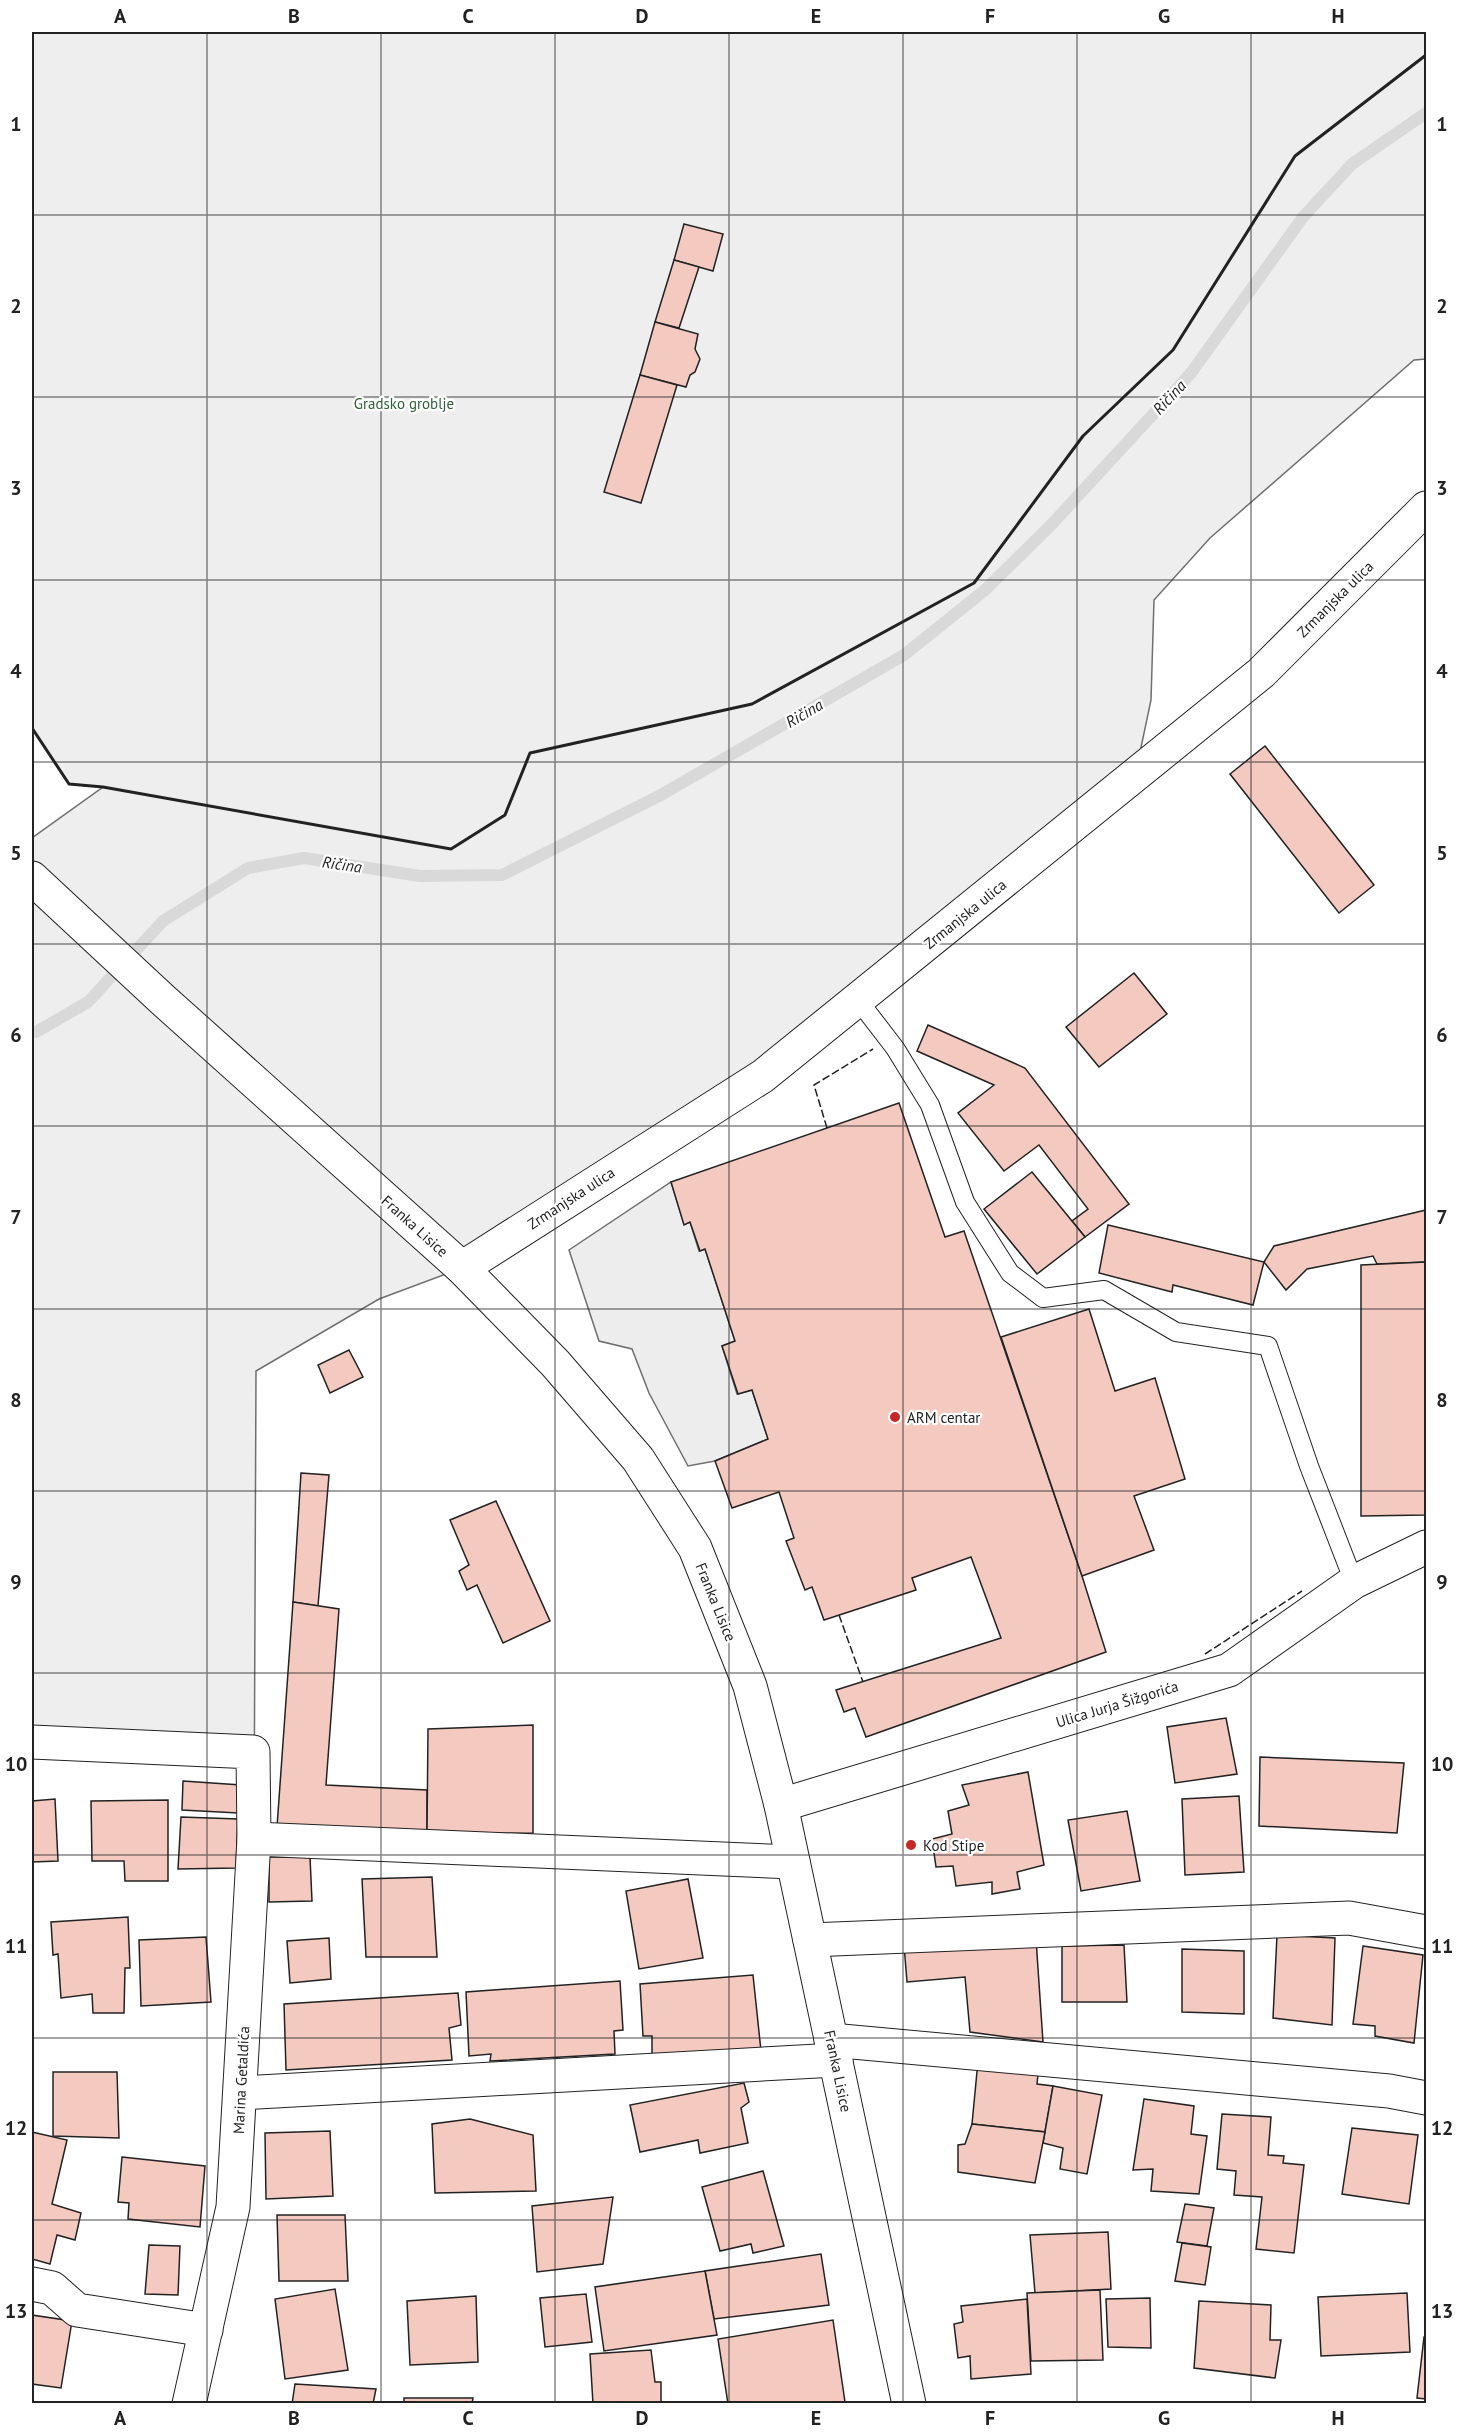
<svg xmlns="http://www.w3.org/2000/svg" width="1458" height="2435" font-family="'PT Sans',sans-serif">
  <style>
    .green { fill: #eee; stroke: #6f6f6f; stroke-width: 1.5 }
    .parking { fill: #ededed; stroke: #6f6f6f; stroke-width: 1.5 }
    .lines { fill: none; stroke-linecap: round; stroke-linejoin: round }
    .stream { stroke: #d9d9d9; stroke-width: 12 }
    .building { fill: #f3c9c0; stroke: #222; stroke-width: 1.5 }
    .lane-casing { stroke: #222; stroke-width: 20 }
    .street-casing { stroke: #222; stroke-width: 35 }
    .lane { stroke: #fff; stroke-width: 18 }
    .street { stroke: #fff; stroke-width: 33 }
    .fence { stroke: #222; stroke-width: 1.5; stroke-dasharray: 8 3; stroke-linecap: butt }
    .wall { stroke: #222; stroke-width: 3 }
    .grid { fill: none; stroke: #222; stroke-width: 1.5; stroke-opacity: 0.55 }
    .poi-dot { fill: #c62828; stroke: #fff; stroke-width: 2 }
    .labels { text-anchor: middle; dominant-baseline: central; stroke-width: 4.5; stroke-linejoin: round; paint-order: stroke }
    .park-label { font-size: 15px; fill: #2f5e38; stroke: #fff }
    .street-label { font-size: 15px; fill: #222; stroke: #fff }
    .poi-label { font-size: 15px; fill: #222; stroke: #fff; text-anchor: start }
    .water-label { font-size: 16px; font-style: italic; fill: #222; stroke: #fff }
    .neatline { fill: none; stroke: #222; stroke-width: 2 }
    .grid-label { font-size: 20px; text-anchor: middle; font-weight: bold; fill: #222 }
  </style>
  <rect width="100%" height="100%" fill="#fff"/>
  <!-- green -->
  <path class="green" d="M32 32H1426V359L1414 360 1210 538 1154 600 1151 700 1135 776 763 1076 462 1268 379 1299 256 1371 254 1839 253 1752 32 1742V838L103 787 69 784 32 728Z"/>
  <!-- parking -->
  <path class="parking" d="M671 1182 684 1224 690 1222 699 1251 705 1249 735 1341 722 1346 737 1394 752 1390 768 1439 715 1461 688 1466 649 1393 632 1349 599 1341 569 1250Z"/>
  <g class="lines">
    <!-- stream -->
    <path class="stream" d="M32 1032H36L88 1002 163 921 248 868 304 858 420 876 502 875 659 796 904 655 985 590 1052 524 1191 373 1303 217 1352 164 1426 113"/>
  </g>
  <!-- building -->
  <g class="building">
    <path d="M684 224 723 234 713 271 674 260Z"/>
    <path d="M674 260 699 267 679 328 655 322Z"/>
    <path d="M655 322 698 334 695 349 700 359 695 372 690 375 686 387 640 375Z"/>
    <path d="M640 375 677 385 641 503 604 492Z"/>
    <path d="M1265 746 1374 885 1339 913 1230 774Z"/>
    <path d="M1134 973 1167 1014 1099 1067 1066 1027Z"/>
    <path d="M928 1025 1025 1068 1129 1204 1085 1237 1072 1221 1088 1209 1039 1145 1004 1171 958 1113 994 1085 917 1051Z"/>
    <path d="M899 1103 945 1237 964 1231 1082 1576 1106 1652 866 1737 855 1708 844 1712 836 1690 1001 1638 971 1557 912 1578 916 1590 824 1620 812 1587 805 1590 786 1541 794 1538 779 1492 732 1508 715 1461 768 1439 752 1390 738 1394 722 1346 735 1341 705 1249 700 1251 690 1222 684 1225 671 1182Z"/>
    <path d="M1032 1172 1085 1237 1037 1274 984 1209Z"/>
    <path d="M1426 1210V1262L1377 1264 1373 1256 1307 1269 1286 1290 1264 1262 1274 1246Z"/>
    <path d="M1108 1225 1264 1262 1253 1305 1173 1285 1172 1292 1099 1273Z"/>
    <path d="M1426 1262V1515L1361 1516V1265Z"/>
    <path d="M1089 1309 1115 1391 1155 1378 1185 1479 1134 1496 1154 1550 1082 1576 1001 1337Z"/>
    <path d="M349 1350 363 1377 330 1393 318 1365Z"/>
    <path d="M301 1473 329 1475 318 1606 293 1602Z"/>
    <path d="M496 1501 550 1621 503 1643 477 1585 467 1590 459 1571 469 1565 450 1520Z"/>
    <path d="M293 1602 339 1609 326 1785 427 1790V1834L277 1827Z"/>
    <path d="M1226 1718 1237 1774 1175 1783 1167 1727Z"/>
    <path d="M533 1725V1833L427 1834 428 1729Z"/>
    <path d="M1260 1757 1404 1763 1397 1833 1259 1826Z"/>
    <path d="M1028 1772 1044 1865 1017 1872 1020 1889 992 1894V1882L956 1886 953 1866 936 1867 932 1839 952 1834 948 1811 969 1805 962 1785Z"/>
    <path d="M183 1781 241 1785 238 1813 182 1810Z"/>
    <path d="M1239 1796 1244 1872 1185 1875 1182 1799Z"/>
    <path d="M55 1799 58 1861 32 1862V1801Z"/>
    <path d="M168 1800V1881H125L124 1861H92L91 1801Z"/>
    <path d="M1127 1811 1140 1881 1081 1891 1068 1820Z"/>
    <path d="M181 1817 238 1819 236 1868 178 1869Z"/>
    <path d="M269 1857H310L312 1901 269 1902Z"/>
    <path d="M432 1877 437 1957H366L362 1879Z"/>
    <path d="M688 1879 703 1958 639 1969 626 1891Z"/>
    <path d="M128 1917 130 1968H125L124 2013H93L92 1994 61 1998 58 1954 53 1955 51 1922Z"/>
    <path d="M1277 1935 1335 1938 1332 2025 1273 2018Z"/>
    <path d="M206 1937 211 2002 141 2006 139 1940Z"/>
    <path d="M329 1938 331 1979 290 1983 287 1941Z"/>
    <path d="M1036 1939 1043 2042 970 2032 965 1977 907 1982 904 1945Z"/>
    <path d="M1124 1945 1127 2002H1062V1946Z"/>
    <path d="M1363 1946 1423 1955 1414 2043 1375 2036V2026L1353 2024Z"/>
    <path d="M1182 1949 1244 1951V2014L1182 2012Z"/>
    <path d="M753 1975 761 2051 652 2059V2036H643L640 1984Z"/>
    <path d="M620 1981 623 2030 614 2031 615 2054 490 2061 491 2054 469 2056 466 1992Z"/>
    <path d="M458 1993 461 2025 449 2028 452 2060 286 2070 284 2004Z"/>
    <path d="M978 2061 1039 2065 1037 2084 1053 2086 1045 2132 972 2124Z"/>
    <path d="M53 2072H117L119 2138 53 2136Z"/>
    <path d="M744 2083 749 2102 741 2108 748 2143 700 2153 698 2140 640 2152 630 2105Z"/>
    <path d="M1053 2086 1102 2095 1087 2174 1060 2169 1063 2148 1043 2143Z"/>
    <path d="M1144 2099 1194 2106 1191 2134 1207 2136 1199 2194 1151 2191 1153 2169 1133 2170Z"/>
    <path d="M1222 2114 1271 2117 1268 2155 1284 2156 1283 2163 1304 2165 1294 2253 1256 2249 1262 2197 1234 2195 1236 2171 1217 2169Z"/>
    <path d="M470 2119 533 2135 536 2191 435 2193 432 2124Z"/>
    <path d="M972 2124 1045 2132 1035 2183 958 2172V2145L965 2144Z"/>
    <path d="M1352 2128 1418 2135 1409 2204 1342 2194Z"/>
    <path d="M330 2131 333 2196 266 2199 265 2133Z"/>
    <path d="M32 2132 67 2140 52 2204 81 2213 75 2240 57 2235 50 2264 32 2259Z"/>
    <path d="M122 2157 205 2166 200 2227 128 2219 129 2203 118 2202Z"/>
    <path d="M763 2171 784 2246 753 2253 751 2244 720 2251 702 2187Z"/>
    <path d="M613 2197 603 2264 537 2272 532 2206Z"/>
    <path d="M1185 2204 1214 2208 1207 2246 1177 2242Z"/>
    <path d="M277 2215H345L348 2281H279Z"/>
    <path d="M1108 2232 1111 2289 1035 2293 1030 2235Z"/>
    <path d="M1182 2243 1211 2247 1205 2285 1175 2281Z"/>
    <path d="M149 2245 180 2246 178 2295 145 2294Z"/>
    <path d="M821 2254 829 2305 714 2319 705 2271Z"/>
    <path d="M705 2271 717 2335 604 2351 595 2287Z"/>
    <path d="M335 2289 348 2370 285 2379 275 2299Z"/>
    <path d="M32 2290H34L32 2315 72 2321 61 2388 32 2384Z"/>
    <path d="M1100 2290 1103 2360 1031 2361 1027 2293Z"/>
    <path d="M1407 2293 1410 2352 1321 2356 1318 2297Z"/>
    <path d="M586 2294 592 2342 545 2347 540 2298Z"/>
    <path d="M476 2296 478 2362 410 2365 407 2301Z"/>
    <path d="M1150 2298 1151 2348 1108 2347 1106 2299Z"/>
    <path d="M1027 2299 1031 2374 971 2379 970 2356 958 2358 954 2324 963 2322 961 2306Z"/>
    <path d="M1199 2301 1271 2305 1270 2340H1281L1275 2378 1194 2368Z"/>
    <path d="M833 2320 845 2402 728 2404 718 2339Z"/>
    <path d="M1424 2337H1426V2399L1417 2398Z"/>
    <path d="M651 2350 655 2382H661V2404H593L590 2354Z"/>
    <path d="M295 2384 376 2389 373 2404H292Z"/>
    <path d="M404 2398H473L472 2404H404Z"/>
  </g>
  <g class="lines">
    <!-- lane casing -->
    <g class="lane-casing">
      <path id="lane" d="M858 1000 895 1048 930 1105 965 1202 1010 1273 1043 1298 1104 1290 1176 1332 1268 1346 1309 1466 1354 1582"/>
    </g>
    <!-- street casing -->
    <g class="street-casing">
      <g id="street">
        <path d="M32 878 162 999 462 1268 555 1363 638 1459 695 1548 750 1686 781 1805 909 2404"/>
        <path d="M462 1268 763 1076 1261 673 1426 508"/>
        <path d="M32 1742 253 1752 254 1839 233 2207 189 2404"/>
        <path d="M781 1805 1229 1670 1354 1582 1426 1547"/>
        <path d="M254 1839 793 1862"/>
        <path d="M810 1940 1349 1918 1426 1932"/>
        <path d="M831 2040 1389 2091 1426 2098"/>
        <path d="M240 2093 836 2060"/>
        <path d="M32 2284 52 2288 77 2310 206 2330"/>
      </g>
    </g>
    <!-- lane -->
    <use href="#lane" class="lane"/>
    <!-- street -->
    <use href="#street" class="street"/>
    <!-- fence -->
    <g class="fence">
      <path d="M827 1128 814 1085 873 1049"/>
      <path d="M839 1615 863 1682"/>
      <path d="M1205 1654 1302 1591"/>
    </g>
    <!-- wall -->
    <path class="wall" d="M32 728 69 784 103 787 451 849 505 815 530 753 752 704 974 583 1083 436 1173 350 1295 156 1426 55"/>
  </g>
  <!-- grid -->
  <path class="grid" d="M207 32V2404M381 32V2404M555 32V2404M729 32V2404M903 32V2404M1077 32V2404M1251 32V2404M32 215H1426M32 397H1426M32 580H1426M32 762H1426M32 944H1426M32 1126H1426M32 1309H1426M32 1491H1426M32 1673H1426M32 1855H1426M32 2038H1426M32 2220H1426"/>
  <!-- markers -->
  <g class="poi-dot">
    <circle cx="895" cy="1417" r="6"/>
    <circle cx="911" cy="1845" r="6"/>
  </g>
  <g class="labels">
    <!-- park labels -->
    <g class="park-label">
      <text x="404" y="403">Gradsko groblje</text>
    </g>
    <!-- street labels -->
    <g class="street-label">
      <text transform="translate(1335 599) rotate(-45)">Zrmanjska ulica</text>
      <text transform="translate(965 914) rotate(-39)">Zrmanjska ulica</text>
      <text transform="translate(571 1198) rotate(-33)">Zrmanjska ulica</text>
      <text transform="translate(415 1226) rotate(42)">Franka Lisice</text>
      <text transform="translate(716 1602) rotate(68)">Franka Lisice</text>
      <text transform="translate(1117 1704) rotate(-17)">Ulica Jurja Šižgorića</text>
      <text transform="translate(838 2071) rotate(78)">Franka Lisice</text>
      <text transform="translate(241 2080) rotate(-87)">Marina Getaldića</text>
    </g>
    <!-- poi labels -->
    <g class="poi-label">
      <text x="907" y="1417">ARM centar</text>
      <text x="923" y="1845">Kod Stipe</text>
    </g>
    <!-- water labels -->
    <g class="water-label">
      <text transform="translate(1169 397) rotate(-47)">Ričina</text>
      <text transform="translate(804 713) rotate(-30)">Ričina</text>
      <text transform="translate(342 864) rotate(8)">Ričina</text>
    </g>
  </g>
  <!-- border -->
  <rect width="1458" height="2435" fill="none" stroke="#ffffff" stroke-width="66"/>
  <rect x="33" y="33" width="1392" height="2369" class="neatline"/>
  <g class="grid-label">
    <text x="120" y="23">A</text>
    <text x="294" y="23">B</text>
    <text x="468" y="23">C</text>
    <text x="642" y="23">D</text>
    <text x="816" y="23">E</text>
    <text x="990" y="23">F</text>
    <text x="1164" y="23">G</text>
    <text x="1338" y="23">H</text>
    <text x="16" y="131">1</text>
    <text x="1442" y="131">1</text>
    <text x="16" y="313">2</text>
    <text x="1442" y="313">2</text>
    <text x="16" y="495">3</text>
    <text x="1442" y="495">3</text>
    <text x="16" y="678">4</text>
    <text x="1442" y="678">4</text>
    <text x="16" y="860">5</text>
    <text x="1442" y="860">5</text>
    <text x="16" y="1042">6</text>
    <text x="1442" y="1042">6</text>
    <text x="16" y="1224">7</text>
    <text x="1442" y="1224">7</text>
    <text x="16" y="1407">8</text>
    <text x="1442" y="1407">8</text>
    <text x="16" y="1589">9</text>
    <text x="1442" y="1589">9</text>
    <text x="16" y="1771">10</text>
    <text x="1442" y="1771">10</text>
    <text x="16" y="1953">11</text>
    <text x="1442" y="1953">11</text>
    <text x="16" y="2135">12</text>
    <text x="1442" y="2135">12</text>
    <text x="16" y="2318">13</text>
    <text x="1442" y="2318">13</text>
    <text x="120" y="2425">A</text>
    <text x="294" y="2425">B</text>
    <text x="468" y="2425">C</text>
    <text x="642" y="2425">D</text>
    <text x="816" y="2425">E</text>
    <text x="990" y="2425">F</text>
    <text x="1164" y="2425">G</text>
    <text x="1338" y="2425">H</text>
  </g>
</svg>
